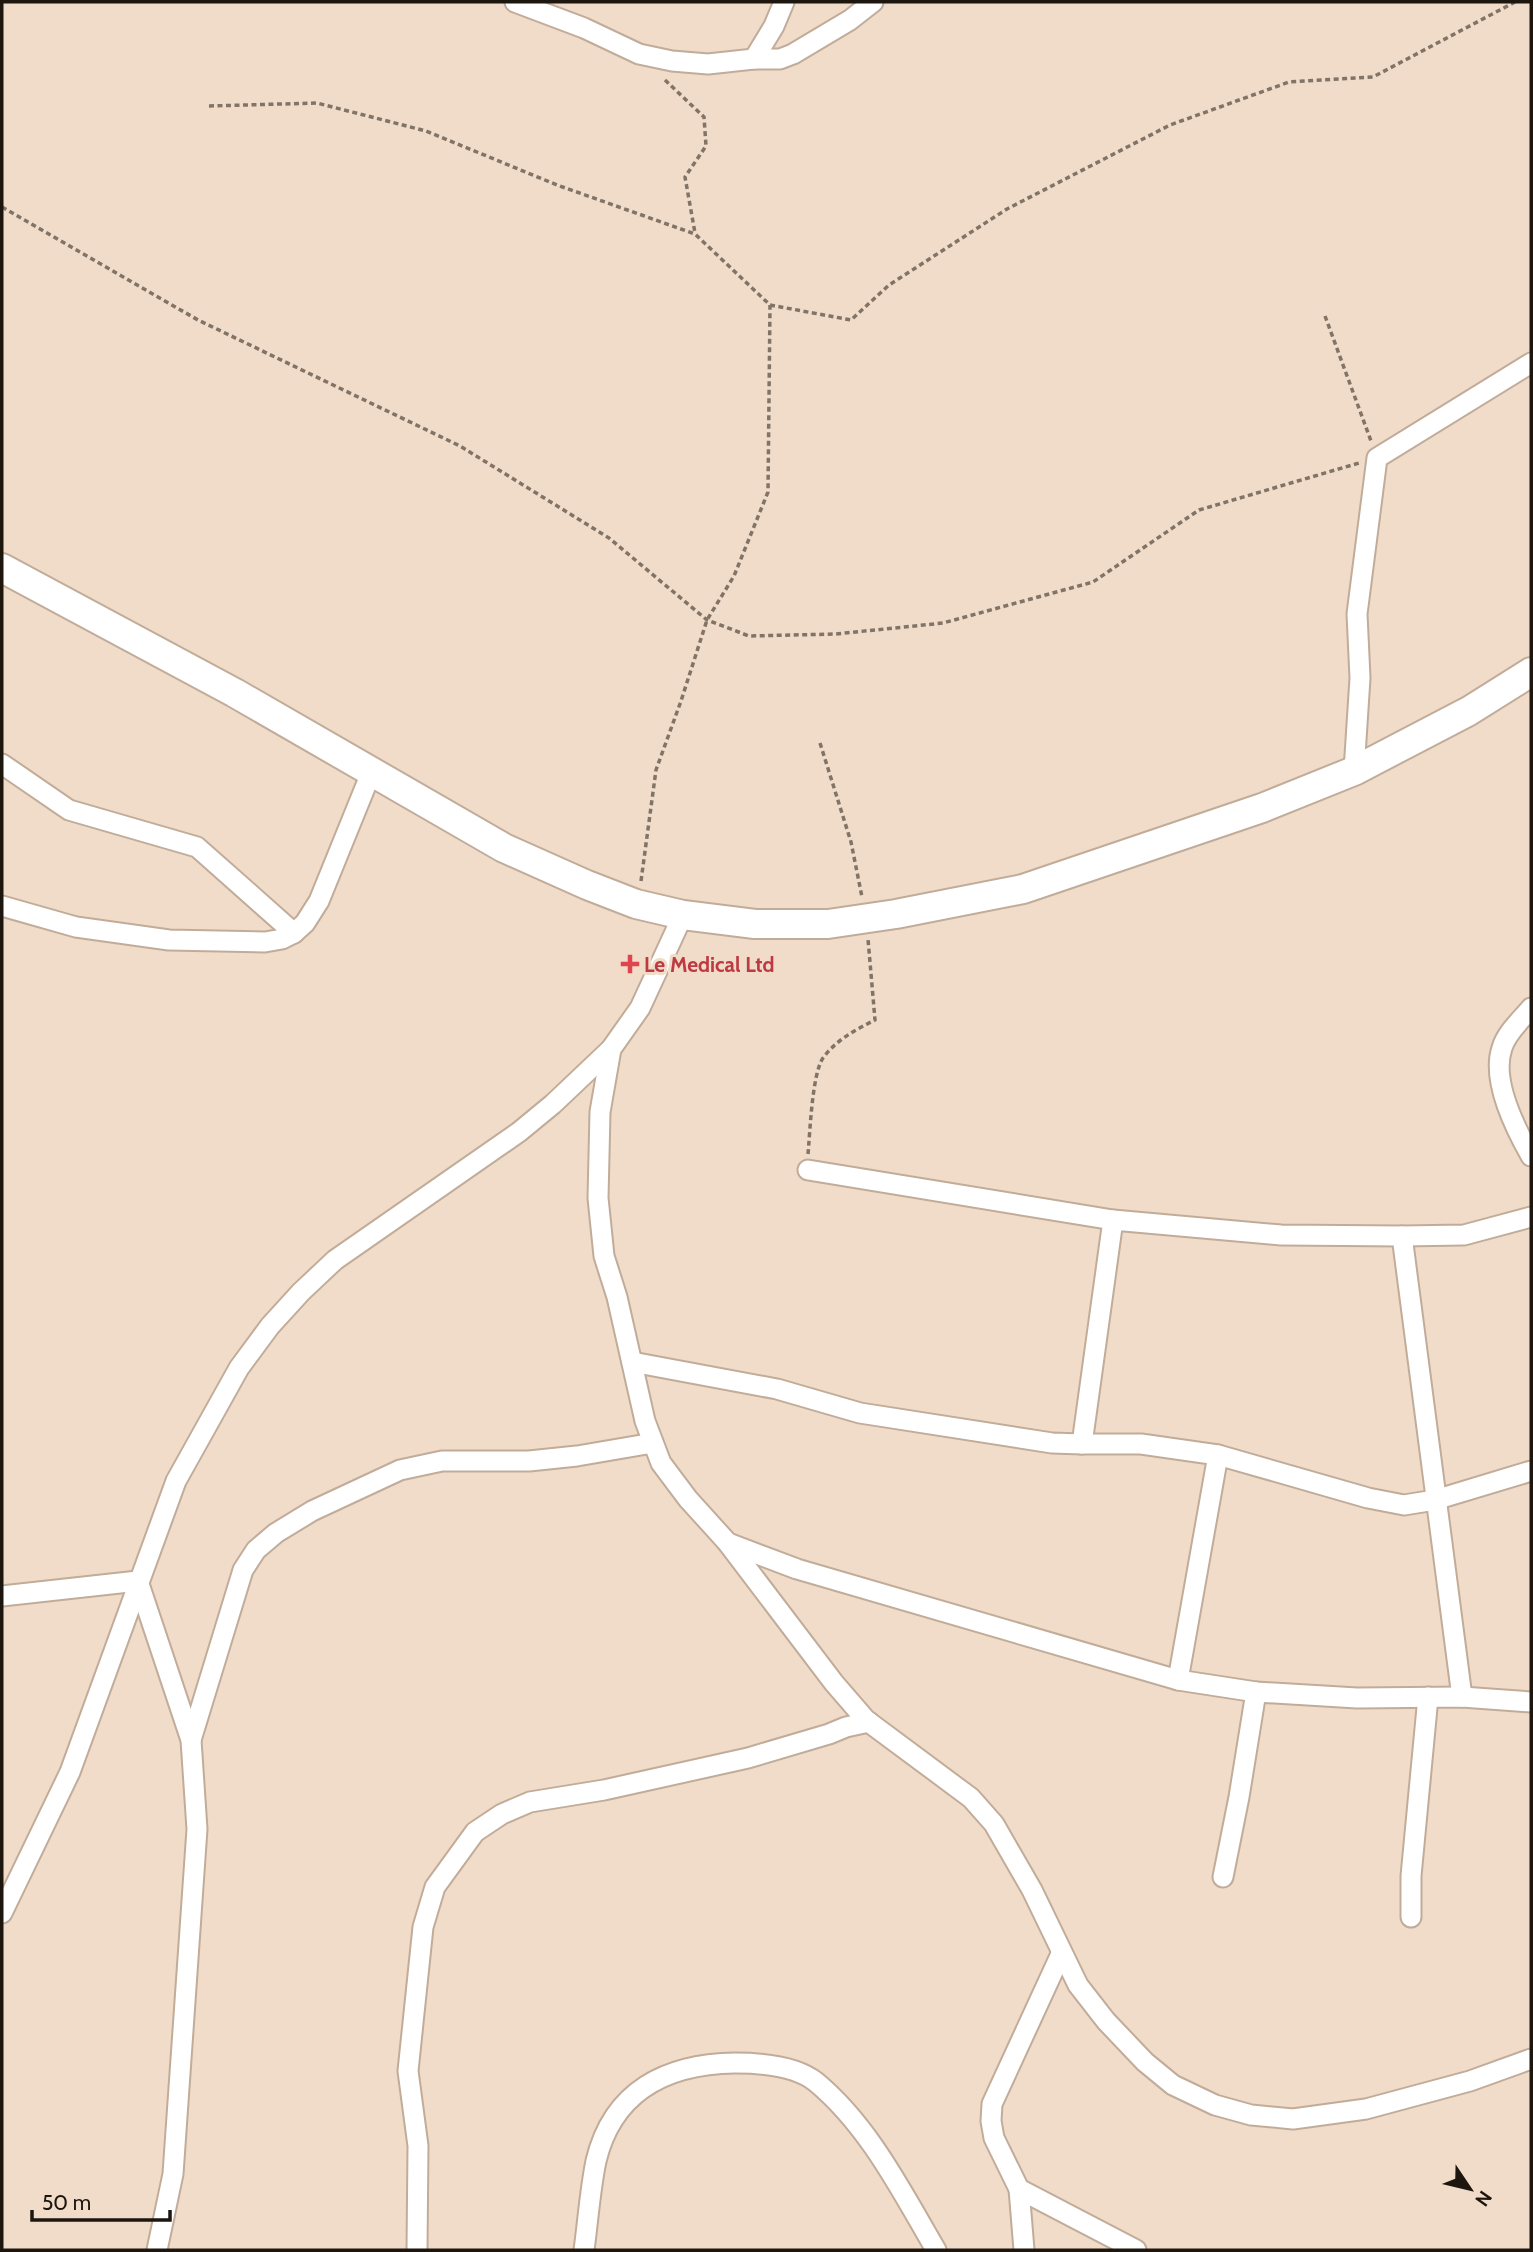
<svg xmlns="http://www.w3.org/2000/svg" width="1533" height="2252" font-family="Cabin,sans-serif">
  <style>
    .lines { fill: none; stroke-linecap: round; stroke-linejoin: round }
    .minor-casing { stroke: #c1ac9a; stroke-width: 23 }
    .secondary-casing { stroke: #c1ac9a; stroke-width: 32 }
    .path { stroke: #817467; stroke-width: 3.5; stroke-dasharray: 5 3.5; stroke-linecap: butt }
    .minor { stroke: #fff; stroke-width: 19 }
    .secondary { stroke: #fff; stroke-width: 28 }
    .health-dot { fill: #e0444e; stroke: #f1dcc9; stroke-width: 2.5 }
    .labels { text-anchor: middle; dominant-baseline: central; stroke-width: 6; stroke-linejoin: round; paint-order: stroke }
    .health-label { font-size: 21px; font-weight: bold; fill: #be3a42; stroke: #f1dcc9; text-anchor: start }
  </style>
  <rect width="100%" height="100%" fill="#f1dcc9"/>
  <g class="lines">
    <!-- minor casing -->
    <g class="minor-casing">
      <g id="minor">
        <path d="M515 2 584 28 639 54 672 61 708 64 754 59H780L793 54 850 20 873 2"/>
        <path d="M754 59 774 26 784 2"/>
        <path d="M2 764 69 810 197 847 294 933"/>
        <path d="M1354 771 1360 678 1357 614 1377 458 1531 363"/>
        <path d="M2 906 76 927 169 940 265 942 282 939 294 933 305 923 319 901 371 773"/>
        <path d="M683 915 640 1008 611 1049 600 1112 598 1198 604 1256 617 1297 645 1421 661 1463 688 1499 727 1542 834 1683 866 1720 971 1798 994 1824 1032 1890 1078 1985 1106 2021 1145 2062 1173 2085 1215 2105 1251 2115 1293 2119 1366 2109 1470 2081 1531 2059"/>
        <path d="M1531 1008C1522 1019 1506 1033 1502 1048 1491 1080 1515 1128 1531 1156"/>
        <path d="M808 1170 1113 1220"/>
        <path d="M1402 1236 1462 1697"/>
        <path d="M632 1362 777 1389 860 1413 1052 1443 1082 1444 1113 1220 1281 1235 1402 1236 1464 1235 1531 1217"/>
        <path d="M1082 1444H1141L1218 1455 1368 1498 1404 1505 1435 1500 1531 1471"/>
        <path d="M728 1543 797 1569 1178 1680 1256 1692 1357 1698 1462 1697 1531 1702"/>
        <path d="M2 1596 138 1581 191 1740 197 1829 173 2174 157 2250"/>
        <path d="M1178 1680 1218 1455"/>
        <path d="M191 1740 243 1570 256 1550 276 1533 312 1511 400 1470 442 1461H529L577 1456 653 1443"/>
        <path d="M1223 1877 1239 1797 1256 1692"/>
        <path d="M2 1913 70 1772 176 1481 239 1368 270 1326 301 1292 335 1260 519 1132 553 1104 611 1049"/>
        <path d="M1411 1917V1876L1428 1697"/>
        <path d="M1061 1954 992 2104 991 2121 994 2138 1019 2189 1136 2250"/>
        <path d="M1019 2189 1024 2250"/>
        <path d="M417 2250 418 2146 408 2071 423 1927 435 1887 475 1832 502 1814 530 1802 604 1790 748 1758 829 1734 846 1727 869 1722"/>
        <path d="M584 2250C588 2221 590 2190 596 2161 613 2090 667 2064 735 2063 760 2063 796 2066 816 2082 869 2126 902 2192 936 2250"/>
      </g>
    </g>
    <!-- secondary casing -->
    <g class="secondary-casing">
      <path id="secondary" d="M2 568 235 693 504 848 587 885 636 904 683 915 755 924H828L896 914 1023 889 1262 808 1354 771 1469 711 1531 672"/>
    </g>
    <!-- path -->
    <g class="path">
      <path d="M665 80 704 117 706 146 685 177 695 233"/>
      <path d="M209 106 317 103 426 131 557 185 695 234 770 305 851 320 889 285 1007 209 1170 125 1289 82 1373 77 1515 2"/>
      <path d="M2 207 198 320 460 446 609 538 707 620 749 636 836 634 943 623 1093 582 1199 510 1359 463"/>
      <path d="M1325 316 1371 441"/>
      <path d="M820 743 851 842 862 897"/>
      <path d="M641 881 656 770 681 701 707 620 734 576 768 492 770 305"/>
      <path d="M808 1154C810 1133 812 1074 823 1058 836 1040 855 1030 875 1020L868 939"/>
    </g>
    <!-- minor -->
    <use href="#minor" class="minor"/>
    <!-- secondary -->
    <use href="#secondary" class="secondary"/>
  </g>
  <!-- markers -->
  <path class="health-dot" d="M626.5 953.5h7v7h7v7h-7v7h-7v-7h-7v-7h7z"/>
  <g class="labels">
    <!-- health labels -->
    <g class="health-label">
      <text x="644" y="964">Le Medical Ltd</text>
    </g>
  </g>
  <!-- border -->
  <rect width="1533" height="2252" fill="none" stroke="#1d160f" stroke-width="7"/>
  <!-- north arrow -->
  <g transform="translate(1470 2189) rotate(125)" stroke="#f1dcc9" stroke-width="5" paint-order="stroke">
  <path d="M0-5L12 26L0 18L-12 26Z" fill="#1d160f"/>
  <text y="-10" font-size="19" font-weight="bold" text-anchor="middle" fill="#1d160f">N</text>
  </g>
  <!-- scale -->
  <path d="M32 2210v10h138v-10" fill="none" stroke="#1d160f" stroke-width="3.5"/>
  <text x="42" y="2210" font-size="21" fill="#1d160f" stroke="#f1dcc9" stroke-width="5" paint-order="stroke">50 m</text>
</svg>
